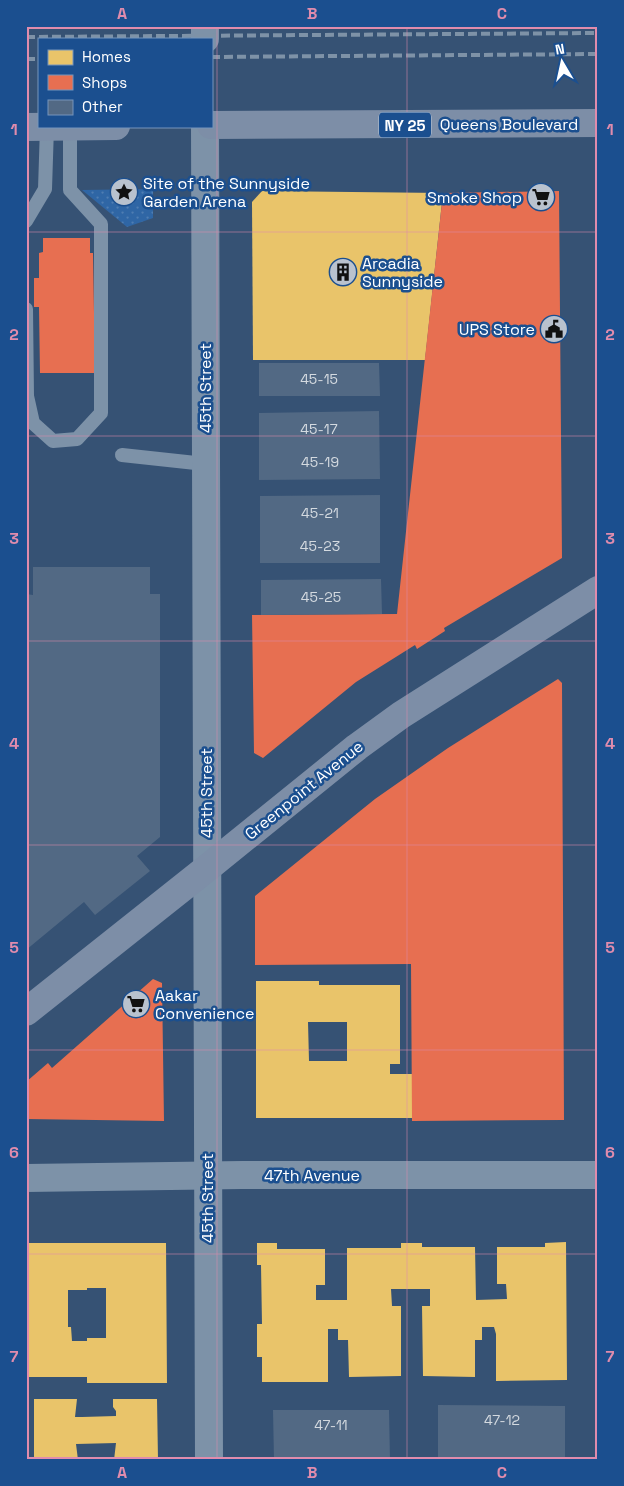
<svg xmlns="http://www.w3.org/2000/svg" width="624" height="1486" font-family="'Space Grotesk',sans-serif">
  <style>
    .grass { fill: url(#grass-dots) }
    .homes { fill: #e9c46a; fill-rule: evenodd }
    .shops { fill: #e76f51 }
    .building { fill: #526984 }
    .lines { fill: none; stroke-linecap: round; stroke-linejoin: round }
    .lane { stroke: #7d92a8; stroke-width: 14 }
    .street { stroke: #7d92a8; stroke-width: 28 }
    .primary { stroke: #7d8ea7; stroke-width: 28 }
    .rail { stroke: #7e92a7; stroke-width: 4; stroke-dasharray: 9 4; stroke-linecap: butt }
    .grid { fill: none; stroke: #e08cad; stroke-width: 1; stroke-opacity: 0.55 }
    .labels { text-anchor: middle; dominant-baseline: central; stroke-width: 5; stroke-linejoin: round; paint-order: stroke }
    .number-label { font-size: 14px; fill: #d4dae0 }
    .shield { fill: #1b4f8f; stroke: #bbcadd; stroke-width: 1 }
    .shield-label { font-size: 15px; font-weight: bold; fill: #fff }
    .street-label { font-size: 16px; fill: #fff; stroke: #1b4f8f }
    .poi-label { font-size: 16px; fill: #fff; stroke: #1b4f8f; text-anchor: start }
    .neatline { fill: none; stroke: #e08cad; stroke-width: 2 }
    .grid-label { font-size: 16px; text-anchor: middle; font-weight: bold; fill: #e08cad }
  </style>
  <defs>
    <pattern id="grass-dots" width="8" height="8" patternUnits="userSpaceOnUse" patternTransform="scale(1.25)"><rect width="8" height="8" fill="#2f66a5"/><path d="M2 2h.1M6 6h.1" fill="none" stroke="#4e7db2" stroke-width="1.8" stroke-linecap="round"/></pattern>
  </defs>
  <rect width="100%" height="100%" fill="#365274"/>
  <!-- grass -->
  <path class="grass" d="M153 189V218L127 227 82 190Z"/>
  <!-- homes -->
  <g class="homes">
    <path d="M262 191 443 193 425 360H253L252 202Z"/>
    <path d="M256 981H319V985H400V1064H390V1074H412V1118H256ZM308 1022H347V1061H309Z"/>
    <path d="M566 1242 567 1380 496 1381V1334L494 1327H482V1340H475V1377L423 1376 422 1306H430V1289H391L392 1306H401V1376L349 1377 348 1340H338V1329H328V1382H262V1357H257V1324H262L261 1265H257V1243H277V1249H325V1285H316V1300H347V1248H401V1243H422V1247H475L476 1300 507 1299 506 1284H497V1247H545V1243Z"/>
    <path d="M26 1243H166L167 1383H87V1377H26ZM87 1288H106V1338H87V1341H72L71 1327H68V1290H87Z"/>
    <path d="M34 1399H77L75 1417H82L116 1416V1411L113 1407V1399H157L158 1460H114L116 1443 76 1444 78 1460H34Z"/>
  </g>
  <!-- shops -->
  <g class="shops">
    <path d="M559 191 562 558 444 628 445 631 417 649 415 645 356 682 263 758 254 753 252 615 397 614 443 193Z"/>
    <path d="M43 238H90V253H93L95 373H40L39 307H34V278H39V253L43 252Z"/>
    <path d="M558 679 562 683 564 1120 412 1121 411 964 255 965V896L375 799 448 748Z"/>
    <path d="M153 979 162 983 164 1121 26 1119V1082L48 1063 52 1068Z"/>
  </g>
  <!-- building -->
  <g class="building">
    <path d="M259 363H379L380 396H259Z"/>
    <path d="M379 411 380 479 259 480V413Z"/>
    <path d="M380 495V563H260V496Z"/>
    <path d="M33 567H150V594H160V837L137 856 150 871 95 915 84 902 26 950V594L33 595Z"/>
    <path d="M381 579 382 614 261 615V580Z"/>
    <path d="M438 1405 565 1406V1460H438Z"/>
    <path d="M273 1410H389L390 1460H274Z"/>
  </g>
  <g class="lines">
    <!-- lane -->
    <g class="lane">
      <path d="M26 221 45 189 47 127"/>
      <path d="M26 309 27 396 33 423 53 441 77 439 101 413V224L70 190V127"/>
      <path d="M122 455 205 464"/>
    </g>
    <!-- street -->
    <g class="street">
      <path d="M205 26V39"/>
      <path d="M205 126 209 1460"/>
      <path d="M26 1178 242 1175H598"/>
    </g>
    <!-- primary -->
    <g class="primary">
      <path d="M211 125 598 123"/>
      <path d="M26 127 116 126"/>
      <path d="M26 1012 206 869 357 747 401 715 598 590"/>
    </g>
    <!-- rail -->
    <g class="rail">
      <path d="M26 37 598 33"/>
      <path d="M211 57 598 54"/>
      <path d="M26 59H39"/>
    </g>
  </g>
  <!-- grid -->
  <path class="grid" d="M217 26V1460M407 26V1460M26 232H598M26 436H598M26 641H598M26 845H598M26 1050H598M26 1254H598"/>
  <!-- icons -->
  <defs>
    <g id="sight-disc" transform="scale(1.4375)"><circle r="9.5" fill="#b9c2ce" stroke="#1b4f8f"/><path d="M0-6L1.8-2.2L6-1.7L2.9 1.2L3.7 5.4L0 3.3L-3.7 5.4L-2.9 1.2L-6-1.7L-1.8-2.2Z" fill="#111"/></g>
    <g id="supermarket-disc" transform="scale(1.4375)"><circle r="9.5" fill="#b9c2ce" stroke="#1b4f8f"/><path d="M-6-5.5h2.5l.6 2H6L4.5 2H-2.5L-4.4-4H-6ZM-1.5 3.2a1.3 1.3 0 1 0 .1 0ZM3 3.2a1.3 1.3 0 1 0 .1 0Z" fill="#111"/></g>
    <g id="building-disc" transform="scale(1.4375)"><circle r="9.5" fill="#b9c2ce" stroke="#1b4f8f"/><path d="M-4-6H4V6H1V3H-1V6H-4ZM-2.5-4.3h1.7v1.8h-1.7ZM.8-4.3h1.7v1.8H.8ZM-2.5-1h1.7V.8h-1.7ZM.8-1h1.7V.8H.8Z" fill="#111"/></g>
    <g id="civic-disc" transform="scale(1.4375)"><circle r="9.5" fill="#b9c2ce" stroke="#1b4f8f"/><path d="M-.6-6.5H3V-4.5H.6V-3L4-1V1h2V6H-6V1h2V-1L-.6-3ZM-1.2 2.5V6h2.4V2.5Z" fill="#111"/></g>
  </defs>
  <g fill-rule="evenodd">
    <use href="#sight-disc" x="124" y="192"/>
    <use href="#supermarket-disc" x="541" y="197"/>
    <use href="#building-disc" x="343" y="272"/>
    <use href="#civic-disc" x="554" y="329"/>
    <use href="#supermarket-disc" x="136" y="1004"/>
  </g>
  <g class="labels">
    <!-- number labels -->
    <g class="number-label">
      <text x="319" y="379">45-15</text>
      <text x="319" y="429">45-17</text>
      <text x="320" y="462">45-19</text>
      <text x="320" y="513">45-21</text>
      <text x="320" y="546">45-23</text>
      <text x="321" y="597">45-25</text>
      <text x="502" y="1420">47-12</text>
      <text x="331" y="1425">47-11</text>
    </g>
    <!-- shield labels -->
    <rect class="shield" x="379" y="112.5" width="52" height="25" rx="4"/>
    <g class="shield-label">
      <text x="405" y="125">NY 25</text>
    </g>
    <!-- street labels -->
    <g class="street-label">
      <text x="509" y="124">Queens Boulevard</text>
      <text transform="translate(205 388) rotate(-90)">45th Street</text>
      <text transform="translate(304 790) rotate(-39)">Greenpoint Avenue</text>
      <text transform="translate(206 793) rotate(-90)">45th Street</text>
      <text x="312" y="1175">47th Avenue</text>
      <text transform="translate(207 1198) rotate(-90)">45th Street</text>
    </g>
    <!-- poi labels -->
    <g class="poi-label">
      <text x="143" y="183">Site of the Sunnyside<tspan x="143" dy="18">Garden Arena</tspan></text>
      <text x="522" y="197" text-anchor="end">Smoke Shop</text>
      <text x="362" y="263">Arcadia<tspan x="362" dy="18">Sunnyside</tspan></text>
      <text x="535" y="329" text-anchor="end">UPS Store</text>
      <text x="155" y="995">Aakar<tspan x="155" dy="18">Convenience</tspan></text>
    </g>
  </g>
  <!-- border -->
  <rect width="624" height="1486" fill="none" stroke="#1b4f8f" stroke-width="55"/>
  <!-- legend -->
  <rect x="38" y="38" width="175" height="90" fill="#1b4f8f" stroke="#7695bc"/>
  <rect x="48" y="50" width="25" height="15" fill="#e9c46a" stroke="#7695bc"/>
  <text x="82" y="62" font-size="15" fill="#ffffff">Homes</text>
  <rect x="48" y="75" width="25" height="15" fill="#e76f51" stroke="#7695bc"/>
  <text x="82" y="88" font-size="15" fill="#ffffff">Shops</text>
  <rect x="48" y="100" width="25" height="15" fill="#526984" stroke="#7695bc"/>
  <text x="82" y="112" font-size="15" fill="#ffffff">Other</text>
  <!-- north arrow -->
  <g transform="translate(562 62) rotate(351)" stroke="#1b4f8f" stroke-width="4" paint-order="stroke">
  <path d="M0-4L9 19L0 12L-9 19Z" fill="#ffffff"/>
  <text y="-8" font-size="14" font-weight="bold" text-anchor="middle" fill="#ffffff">N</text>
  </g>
  <rect x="28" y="28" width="568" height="1430" class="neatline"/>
  <g class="grid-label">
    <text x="122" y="19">A</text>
    <text x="312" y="19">B</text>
    <text x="502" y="19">C</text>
    <text x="14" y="135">1</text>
    <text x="610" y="135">1</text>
    <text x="14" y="340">2</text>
    <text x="610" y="340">2</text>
    <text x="14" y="544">3</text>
    <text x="610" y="544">3</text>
    <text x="14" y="749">4</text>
    <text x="610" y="749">4</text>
    <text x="14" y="953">5</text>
    <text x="610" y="953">5</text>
    <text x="14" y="1158">6</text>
    <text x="610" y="1158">6</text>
    <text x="14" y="1362">7</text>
    <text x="610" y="1362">7</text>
    <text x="122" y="1478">A</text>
    <text x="312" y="1478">B</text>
    <text x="502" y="1478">C</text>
  </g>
</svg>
